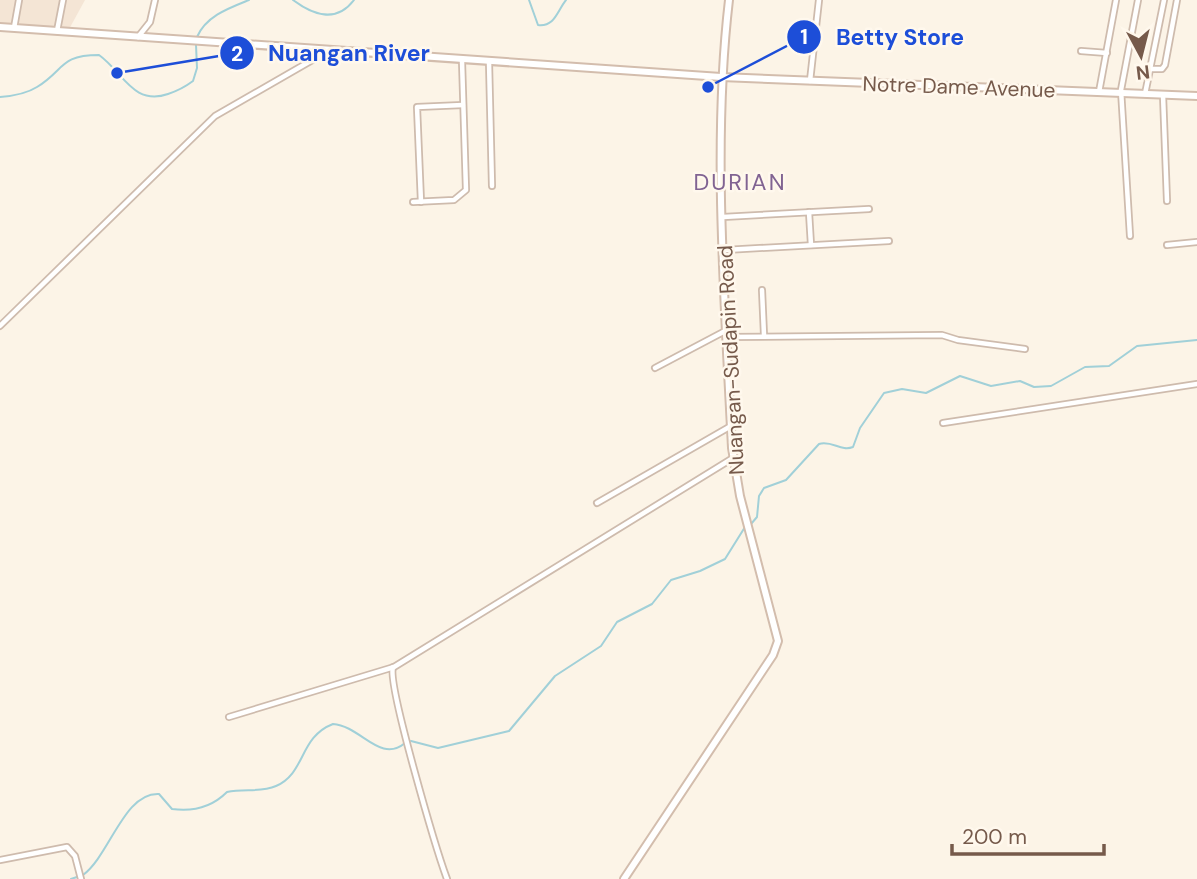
<svg xmlns="http://www.w3.org/2000/svg" width="1197" height="879" font-family="'DM Sans',sans-serif">
  <style>
    .residential { fill: #f4e5d5 }
    .lines { fill: none; stroke-linecap: round; stroke-linejoin: round }
    .stream { stroke: #a1d0d8; stroke-width: 2 }
    .street-casing { stroke: #cebbad; stroke-width: 8 }
    .secondary-casing { stroke: #d3bdad; stroke-width: 10 }
    .street { stroke: #fff; stroke-width: 4.5 }
    .secondary { stroke: #fff; stroke-width: 6 }
    .labels { text-anchor: middle; dominant-baseline: central; stroke-width: 5; stroke-linejoin: round; paint-order: stroke }
    .street-label { font-size: 21px; fill: #765a4b; stroke: #fff8ed }
    .neighbourhood-label { font-size: 23px; letter-spacing: 2px; fill: #816392; stroke: #fff8ed }
    .leader { fill: none; stroke: #1d4ed8; stroke-width: 2.5 }
    .callout-dot { fill: #1d4ed8; stroke: #fff8ed; stroke-width: 2.5 }
    .mark-label { font-size: 21px; text-anchor: middle; font-weight: bold; fill: #fff }
    .callout-label { font-size: 23px; text-anchor: middle; font-weight: bold; fill: #1d4ed8; stroke: #fff8ed; stroke-width: 5; stroke-linejoin: round; paint-order: stroke }
  </style>
  <rect width="100%" height="100%" fill="#fcf4e7"/>
  <!-- residential -->
  <path class="residential" d="M0 0H85L68 31 0 25Z"/>
  <g class="lines">
    <!-- stream -->
    <g class="stream">
      <path d="M293 0C313 15 336 24 354 0"/>
      <path d="M529 0 538 25C555 27 557 11 566 0"/>
      <path d="M197 37C206 16 229 8 249 0"/>
      <path d="M0 97C13 96 26 94 37 87 65 70 59 55 99 55 123 72 133 106 168 94 177 91 185 87 193 81L197 68 196 45"/>
      <path d="M751 524 757 517 759 496 764 488 786 480 819 444C832 440 841 452 853 447L860 428 884 393 902 389 926 393 960 376 991 386 1020 381 1034 387 1051 386 1085 367 1109 366 1137 346 1197 340"/>
      <path d="M411 741 438 748 509 731 555 676 601 646 617 622 652 604 671 580 700 571 725 559 745 527"/>
      <path d="M83 875C110 855 124 792 159 794L172 809C194 812 212 807 227 792 244 788 260 793 276 786 306 773 299 737 333 724 361 726 380 764 405 743"/>
      <path d="M71 879 77 877"/>
    </g>
    <!-- street casing -->
    <g class="street-casing">
      <g id="street">
        <path d="M14 28 19 0"/>
        <path d="M57 31 63 0"/>
        <path d="M138 37 150 22 155 0"/>
        <path d="M1081 51 1107 53"/>
        <path d="M489 62 492 186"/>
        <path d="M1152 69H1162L1165 65 1177 0"/>
        <path d="M810 81 819 0"/>
        <path d="M1099 92 1116 0"/>
        <path d="M1145 94 1164 0"/>
        <path d="M1163 95 1167 201"/>
        <path d="M413 202 454 200 466 190 462 61"/>
        <path d="M421 202 417 107 463 105"/>
        <path d="M809 212 811 245"/>
        <path d="M723 217 869 209"/>
        <path d="M1130 236 1121 90 1138 0"/>
        <path d="M1167 245 1197 242"/>
        <path d="M725 250 889 241"/>
        <path d="M762 290 764 335"/>
        <path d="M0 326 215 116 328 51"/>
        <path d="M728 337 942 335 958 340 1025 349"/>
        <path d="M655 368 727 330"/>
        <path d="M943 423 1197 384"/>
        <path d="M597 503 731 426"/>
        <path d="M393 667C387 684 437 852 447 879"/>
        <path d="M229 717 394 667 733 458"/>
        <path d="M0 860 67 847 75 856 81 879"/>
      </g>
    </g>
    <!-- secondary casing -->
    <g class="secondary-casing">
      <g id="secondary">
        <path d="M0 27 721 77 1197 96"/>
        <path d="M624 879 773 655 778 641 740 496 732 448C725 303 712 144 729 0"/>
      </g>
    </g>
    <!-- street -->
    <use href="#street" class="street"/>
    <!-- secondary -->
    <use href="#secondary" class="secondary"/>
  </g>
  <g class="labels">
    <!-- street labels -->
    <g class="street-label">
      <text transform="translate(959 87) rotate(2)">Notre Dame Avenue</text>
      <text transform="translate(731 360) rotate(-93)">Nuangan-Sudapin Road</text>
    </g>
    <!-- neighbourhood labels -->
    <g class="neighbourhood-label">
      <text x="740" y="182">DURIAN</text>
    </g>
  </g>
  <!-- callouts -->
  <path class="leader" d="M708 87L804 37M117 73L237 53"/>
  <g class="callout-dot">
    <circle cx="708" cy="87" r="7"/>
    <circle cx="117" cy="73" r="7"/>
    <circle cx="804" cy="37" r="18"/>
    <circle cx="237" cy="53" r="18"/>
  </g>
  <g class="mark-label">
    <text x="804" y="44">1</text>
    <text x="237" y="61">2</text>
  </g>
  <g class="callout-label">
    <text x="900" y="45">Betty Store</text>
    <text x="349" y="61">Nuangan River</text>
  </g>
  <!-- north arrow -->
  <g transform="translate(1141 56) rotate(173)" stroke="#fff8ed" stroke-width="5" paint-order="stroke">
  <path d="M0-5L12 26L0 18L-12 26Z" fill="#765a4b"/>
  <text y="-10" font-size="19" font-weight="bold" text-anchor="middle" fill="#765a4b">N</text>
  </g>
  <!-- scale -->
  <path d="M952 844v10h152v-10" fill="none" stroke="#765a4b" stroke-width="3.5"/>
  <text x="962" y="844" font-size="21" fill="#765a4b" stroke="#fff8ed" stroke-width="5" paint-order="stroke">200 m</text>
</svg>
